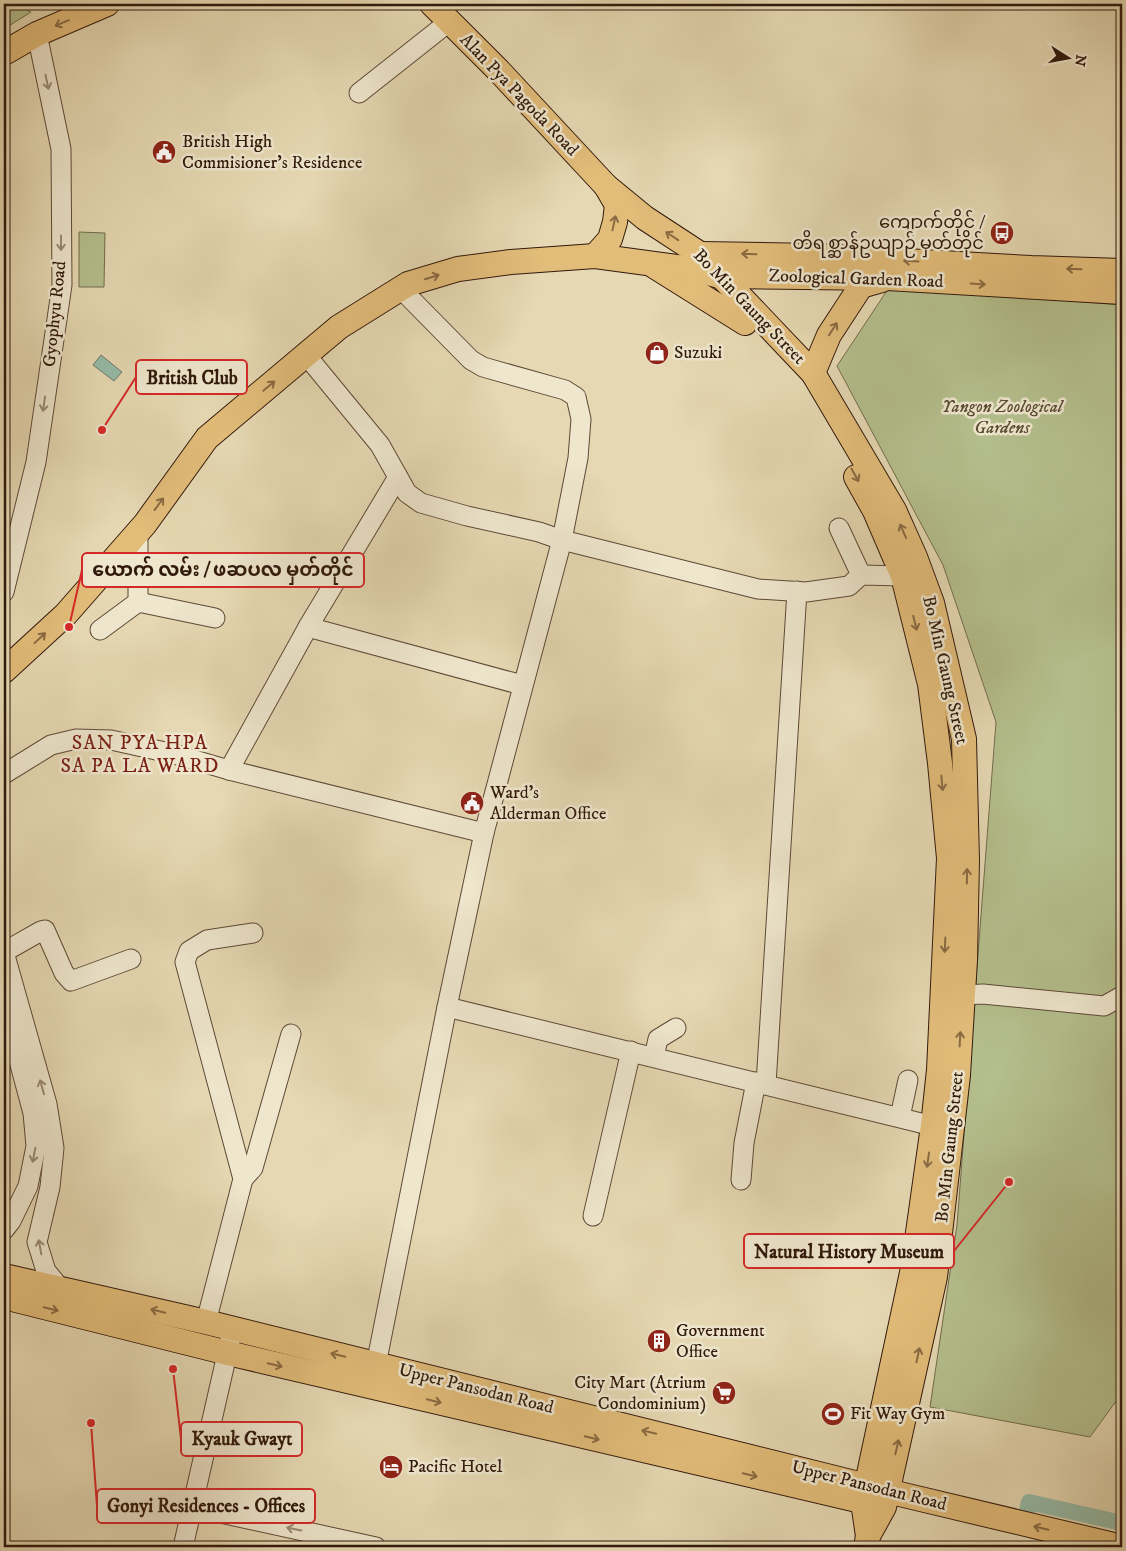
<svg xmlns="http://www.w3.org/2000/svg" width="1126" height="1551" font-family="'IM FELL DW Pica','Noto Sans Myanmar',serif">
  <style>
    .green { fill: #b4bf8d; stroke: #726c4c }
    .water { fill: #96bba8; stroke: #6e7a6a }
    .lines { fill: none; stroke-linecap: round; stroke-linejoin: round }
    .canal { stroke: #96bba8; stroke-width: 16 }
    .minor-casing { stroke: #5e4936; stroke-width: 21 }
    .major-casing { stroke: #31190c; stroke-width: 26 }
    .minor { stroke: #eee6cd; stroke-width: 19 }
    .major { stroke: #e2bc79; stroke-width: 24 }
    .oneway { stroke: #8a6a42 }
    .oneway2 { stroke: #998a76 }
    .labels { text-anchor: middle; dominant-baseline: central; stroke-width: 5; stroke-linejoin: round; paint-order: stroke }
    .street-label { font-size: 18px; fill: #31190c; stroke: #eee6cd }
    .poi-label { font-size: 18px; fill: #31190c; stroke: #eee6cd; text-anchor: start }
    .park-label { font-size: 18px; font-style: italic; fill: #584b33; stroke: #eee6cd }
    .quarter-label { font-size: 20px; letter-spacing: 1px; fill: #7a1f14; stroke: #eee6cd }
    .leader { fill: none; stroke: #d62828; stroke-width: 2 }
    .callout-dot { fill: #d62828; stroke: #eee6cd; stroke-width: 2 }
    .callout { fill: #eee6cd; stroke: #d62828; stroke-width: 2 }
    .callout-label { font-size: 19px; text-anchor: middle; font-weight: bold; fill: #31190c }
  </style>
  <rect width="100%" height="100%" fill="#e5d8b2"/>
  <filter id="stains"><feTurbulence type="fractalNoise" baseFrequency=".004" numOctaves="4"/><feColorMatrix values="0 0 0 0 .2 0 0 0 0 .09 0 0 0 0 .02 0 0 0 .5 -.17"/></filter>
  <radialGradient id="worn" r=".72"><stop offset=".6" stop-color="#630" stop-opacity="0"/><stop offset="1" stop-color="#630" stop-opacity=".3"/></radialGradient>
  <!-- green -->
  <g class="green">
    <path d="M4 4H15L31 12 4 29Z"/>
    <path d="M79 232 105 233 104 287H79Z"/>
    <path d="M890 286 1122 305V1393L1090 1437 930 1407 957 1225 996 722 943 565 837 366Z"/>
  </g>
  <!-- water -->
  <path class="water" d="M101 355 122 372 114 381 93 365Z"/>
  <g class="lines">
    <!-- canal -->
    <path class="canal" d="M1027 1511 1029 1502 1122 1523"/>
    <!-- minor casing -->
    <g class="minor-casing">
      <g id="minor">
        <path d="M359 93 450 21"/>
        <path d="M306 355 380 445 407 493 421 503 467 516 539 532 562 540 758 589 806 592 849 586 861 575 903 576"/>
        <path d="M839 528 861 575"/>
        <path d="M4 592 36 462 62 285 61 149 37 34"/>
        <path d="M138 602 215 618"/>
        <path d="M308 627 522 685"/>
        <path d="M100 630 138 602V531"/>
        <path d="M229 770 308 627 398 477"/>
        <path d="M4 774 51 745 76 739 111 740 174 754 229 770 484 833"/>
        <path d="M4 952 47 1104 54 1148 50 1187 37 1242 46 1271 61 1289"/>
        <path d="M4 952 41 931 45 930 64 973 71 981 131 959"/>
        <path d="M962 995 983 994 1104 1006 1122 996"/>
        <path d="M4 1005 33 1113 36 1146 28 1186 11 1221 4 1230"/>
        <path d="M447 1007 933 1126"/>
        <path d="M654 1057 658 1039 676 1028"/>
        <path d="M766 1084 797 591"/>
        <path d="M900 1117 908 1080"/>
        <path d="M243 1179 253 1168 291 1034"/>
        <path d="M741 1180 744 1143 756 1082"/>
        <path d="M593 1216 631 1051"/>
        <path d="M206 1322 243 1179 185 962 189 951 207 940 253 933"/>
        <path d="M376 1365 447 1007 484 833 562 540 578 458 581 419 576 397 565 390 483 367 471 360 401 289"/>
        <path d="M193 1507 376 1547"/>
        <path d="M183 1547 230 1341"/>
      </g>
    </g>
    <!-- major casing -->
    <g class="major-casing">
      <g id="major">
        <path d="M432 4 499 71 606 186 645 218 700 254 813 373 894 510 915 557 932 603 964 739 967 860 965 960 958 1075 935 1277 884 1507 868 1536 866 1547"/>
        <path d="M4 53 37 34 107 4"/>
        <path d="M700 254 817 256 1031 268 1122 271"/>
        <path d="M595 256 610 239 615 222 617 205 606 186"/>
        <path d="M654 266 745 323"/>
        <path d="M813 373 829 335 861 286 882 280"/>
        <path d="M856 477 875 511 903 576 930 684 940 763 949 858 939 1070 933 1126 913 1268 863 1502 868 1536"/>
        <path d="M4 671 66 614 145 524 207 438 339 327 408 284 458 269 511 262 595 256 692 269 719 276 887 278 1122 292"/>
        <path d="M4 1276 206 1322 887 1491 1122 1547"/>
        <path d="M4 1297 228 1353 870 1503"/>
      </g>
    </g>
    <!-- minor -->
    <use href="#minor" class="minor"/>
    <!-- major -->
    <use href="#major" class="major"/>
  </g>
  <!-- one-way arrows -->
  <defs><path id="oneway-shaft" d="M-6 0H5M1.5-3L5.5 0L1.5 3" fill="none" stroke-width="1.6" stroke-linecap="round" stroke-linejoin="round" transform="scale(1.25)"/></defs>
  <g class="oneway">
    <use href="#oneway-shaft" transform="translate(62 23) rotate(157)"/>
    <use href="#oneway-shaft" transform="translate(614 223) rotate(-78)"/>
    <use href="#oneway-shaft" transform="translate(672 236) rotate(-146)"/>
    <use href="#oneway-shaft" transform="translate(749 254) rotate(-178)"/>
    <use href="#oneway-shaft" transform="translate(911 261) rotate(-177)"/>
    <use href="#oneway-shaft" transform="translate(1074 269) rotate(-178)"/>
    <use href="#oneway-shaft" transform="translate(432 277) rotate(-17)"/>
    <use href="#oneway-shaft" transform="translate(978 284) rotate(4)"/>
    <use href="#oneway-shaft" transform="translate(833 329) rotate(-57)"/>
    <use href="#oneway-shaft" transform="translate(269 386) rotate(-40)"/>
    <use href="#oneway-shaft" transform="translate(855 475) rotate(61)"/>
    <use href="#oneway-shaft" transform="translate(159 504) rotate(-54)"/>
    <use href="#oneway-shaft" transform="translate(903 531) rotate(-114)"/>
    <use href="#oneway-shaft" transform="translate(915 623) rotate(76)"/>
    <use href="#oneway-shaft" transform="translate(40 638) rotate(-43)"/>
    <use href="#oneway-shaft" transform="translate(942 783) rotate(85)"/>
    <use href="#oneway-shaft" transform="translate(967 876) rotate(-89)"/>
    <use href="#oneway-shaft" transform="translate(945 945) rotate(93)"/>
    <use href="#oneway-shaft" transform="translate(960 1039) rotate(-87)"/>
    <use href="#oneway-shaft" transform="translate(928 1160) rotate(98)"/>
    <use href="#oneway-shaft" transform="translate(51 1309) rotate(14)"/>
    <use href="#oneway-shaft" transform="translate(158 1311) rotate(-167)"/>
    <use href="#oneway-shaft" transform="translate(338 1355) rotate(-166)"/>
    <use href="#oneway-shaft" transform="translate(918 1355) rotate(-78)"/>
    <use href="#oneway-shaft" transform="translate(275 1365) rotate(13)"/>
    <use href="#oneway-shaft" transform="translate(434 1401) rotate(13)"/>
    <use href="#oneway-shaft" transform="translate(649 1432) rotate(-166)"/>
    <use href="#oneway-shaft" transform="translate(592 1438) rotate(13)"/>
    <use href="#oneway-shaft" transform="translate(897 1447) rotate(-77)"/>
    <use href="#oneway-shaft" transform="translate(750 1475) rotate(13)"/>
    <use href="#oneway-shaft" transform="translate(1041 1528) rotate(-167)"/>
  </g>
  <g class="oneway2">
    <use href="#oneway-shaft" transform="translate(47 82) rotate(78)"/>
    <use href="#oneway-shaft" transform="translate(61 243) rotate(90)"/>
    <use href="#oneway-shaft" transform="translate(44 404) rotate(98)"/>
    <use href="#oneway-shaft" transform="translate(42 1087) rotate(-106)"/>
    <use href="#oneway-shaft" transform="translate(34 1155) rotate(101)"/>
    <use href="#oneway-shaft" transform="translate(40 1247) rotate(-100)"/>
    <use href="#oneway-shaft" transform="translate(294 1529) rotate(-168)"/>
  </g>
  <!-- icons -->
  <defs>
    <g id="civic-disc" transform="scale(1.25)"><circle r="9.5" fill="#8f2418" stroke="#eee6cd"/><path d="M-.6-6.5H3V-4.5H.6V-3L4-1V1h2V6H-6V1h2V-1L-.6-3ZM-1.2 2.5V6h2.4V2.5Z" fill="#fff"/></g>
    <g id="bus-disc" transform="scale(1.25)"><circle r="9.5" fill="#8f2418" stroke="#eee6cd"/><path d="M-5-6H5V4H4V6H2V4H-2V6H-4V4H-5ZM-3.5-4V0h7V-4ZM-3.5 1.2v1.5H-2V1.2ZM2 1.2v1.5H3.5V1.2Z" fill="#fff"/></g>
    <g id="shop-disc" transform="scale(1.25)"><circle r="9.5" fill="#8f2418" stroke="#eee6cd"/><path d="M-5-2.5h2.3a2.7 3.5 0 0 1 5.4 0H5L5.5 6h-11ZM-1.5-2.5h3a1.5 2.3 0 0 0-3 0Z" fill="#fff"/></g>
    <g id="building-disc" transform="scale(1.25)"><circle r="9.5" fill="#8f2418" stroke="#eee6cd"/><path d="M-4-6H4V6H1V3H-1V6H-4ZM-2.5-4.3h1.7v1.8h-1.7ZM.8-4.3h1.7v1.8H.8ZM-2.5-1h1.7V.8h-1.7ZM.8-1h1.7V.8H.8Z" fill="#fff"/></g>
    <g id="supermarket-disc" transform="scale(1.25)"><circle r="9.5" fill="#8f2418" stroke="#eee6cd"/><path d="M-6-5.5h2.5l.6 2H6L4.5 2H-2.5L-4.4-4H-6ZM-1.5 3.2a1.3 1.3 0 1 0 .1 0ZM3 3.2a1.3 1.3 0 1 0 .1 0Z" fill="#fff"/></g>
    <g id="stadium-disc" transform="scale(1.25)"><circle r="9.5" fill="#8f2418" stroke="#eee6cd"/><path d="M0-5a6.5 5 0 1 0 0 10a6.5 5 0 1 0 0-10ZM-3.5-1.8h7v3.6h-7Z" fill="#fff"/></g>
    <g id="hotel-disc" transform="scale(1.25)"><circle r="9.5" fill="#8f2418" stroke="#eee6cd"/><path d="M-6-4.5h1.5V1H6V5H4.5V3h-9V5H-6ZM-4 0a1.8 1.8 0 1 1 3.6 0ZM.5 0V-2.5h3Q6-2.5 6 0Z" fill="#fff"/></g>
  </defs>
  <g fill-rule="evenodd">
    <use href="#civic-disc" x="164" y="152"/>
    <use href="#bus-disc" x="1002" y="233"/>
    <use href="#shop-disc" x="657" y="353"/>
    <use href="#civic-disc" x="472" y="803"/>
    <use href="#building-disc" x="659" y="1341"/>
    <use href="#supermarket-disc" x="724" y="1393"/>
    <use href="#stadium-disc" x="833" y="1414"/>
    <use href="#hotel-disc" x="391" y="1467"/>
  </g>
  <g class="labels">
    <!-- street labels -->
    <g class="street-label">
      <text transform="translate(519 95) rotate(46)">Alan Pya Pagoda Road</text>
      <text transform="translate(856 279) rotate(2)">Zoological Garden Road</text>
      <text transform="translate(749 307) rotate(46)">Bo Min Gaung Street</text>
      <text transform="translate(55 314) rotate(-84)">Gyophyu Road</text>
      <text transform="translate(945 670) rotate(77)">Bo Min Gaung Street</text>
      <text transform="translate(950 1147) rotate(-84)">Bo Min Gaung Street</text>
      <text transform="translate(476 1389) rotate(14)">Upper Pansodan Road</text>
      <text transform="translate(869 1486) rotate(14)">Upper Pansodan Road</text>
    </g>
    <!-- poi labels -->
    <g class="poi-label">
      <text x="182" y="142">British High<tspan x="182" dy="21">Commisioner's Residence</tspan></text>
      <text x="984" y="223" text-anchor="end">ကျောက်တိုင် /<tspan x="984" dy="21">တိရစ္ဆာန်ဥယျာဉ် မှတ်တိုင်</tspan></text>
      <text x="674" y="353">Suzuki</text>
      <text x="490" y="793">Ward’s<tspan x="490" dy="21">Alderman Office</tspan></text>
      <text x="676" y="1331">Government<tspan x="676" dy="21">Office</tspan></text>
      <text x="706" y="1383" text-anchor="end">City Mart (Atrium<tspan x="706" dy="21">Condominium)</tspan></text>
      <text x="850" y="1414">Fit Way Gym</text>
      <text x="408" y="1467">Pacific Hotel</text>
    </g>
    <!-- park labels -->
    <g class="park-label">
      <text x="1002" y="407">Yangon Zoological<tspan x="1002" dy="21">Gardens</tspan></text>
    </g>
    <!-- quarter labels -->
    <g class="quarter-label">
      <text x="140" y="743">SAN PYA HPA<tspan x="140" dy="23">SA PA LA WARD</tspan></text>
    </g>
  </g>
  <!-- callouts -->
  <path class="leader" d="M102 430L136 377M69 627L82 570M1009 1182L954 1251M173 1369L181 1439M91 1423L97 1506"/>
  <g class="callout-dot">
    <circle cx="102" cy="430" r="5"/>
    <circle cx="69" cy="627" r="5"/>
    <circle cx="1009" cy="1182" r="5"/>
    <circle cx="173" cy="1369" r="5"/>
    <circle cx="91" cy="1423" r="5"/>
  </g>
  <g class="callout">
    <rect x="136" y="360" width="111" height="34" rx="5"/>
    <rect x="82" y="553" width="282" height="34" rx="5"/>
    <rect x="744" y="1234" width="210" height="34" rx="5"/>
    <rect x="181" y="1422" width="121" height="34" rx="5"/>
    <rect x="97" y="1489" width="218" height="34" rx="5"/>
  </g>
  <g class="callout-label">
    <text x="192" y="384">British Club</text>
    <text x="223" y="576">ယောက် လမ်း / ဖဆပလ မှတ်တိုင်</text>
    <text x="849" y="1258">Natural History Museum</text>
    <text x="242" y="1445">Kyauk Gwayt</text>
    <text x="206" y="1512">Gonyi Residences - Offices</text>
  </g>
  <!-- margin -->
  <rect width="1126" height="1551" fill="none" stroke="#e5d8b2" stroke-width="20"/>
  <rect x="5" y="5" width="1116" height="1541" fill="none" stroke="#31190c" stroke-width="2.5"/>
  <rect x="10" y="10" width="1106" height="1531" fill="none" stroke="#31190c"/>
  <!-- north arrow -->
  <g transform="translate(1068 58) rotate(101)" stroke="#eee6cd" stroke-width="4" paint-order="stroke">
  <path d="M0-4L9 19L0 12L-9 19Z" fill="#31190c"/>
  <text y="-8" font-size="14" font-weight="bold" text-anchor="middle" fill="#31190c">N</text>
  </g>
  <rect width="100%" height="100%" filter="url(#stains)"/>
  <rect width="100%" height="100%" fill="url(#worn)"/>
</svg>
